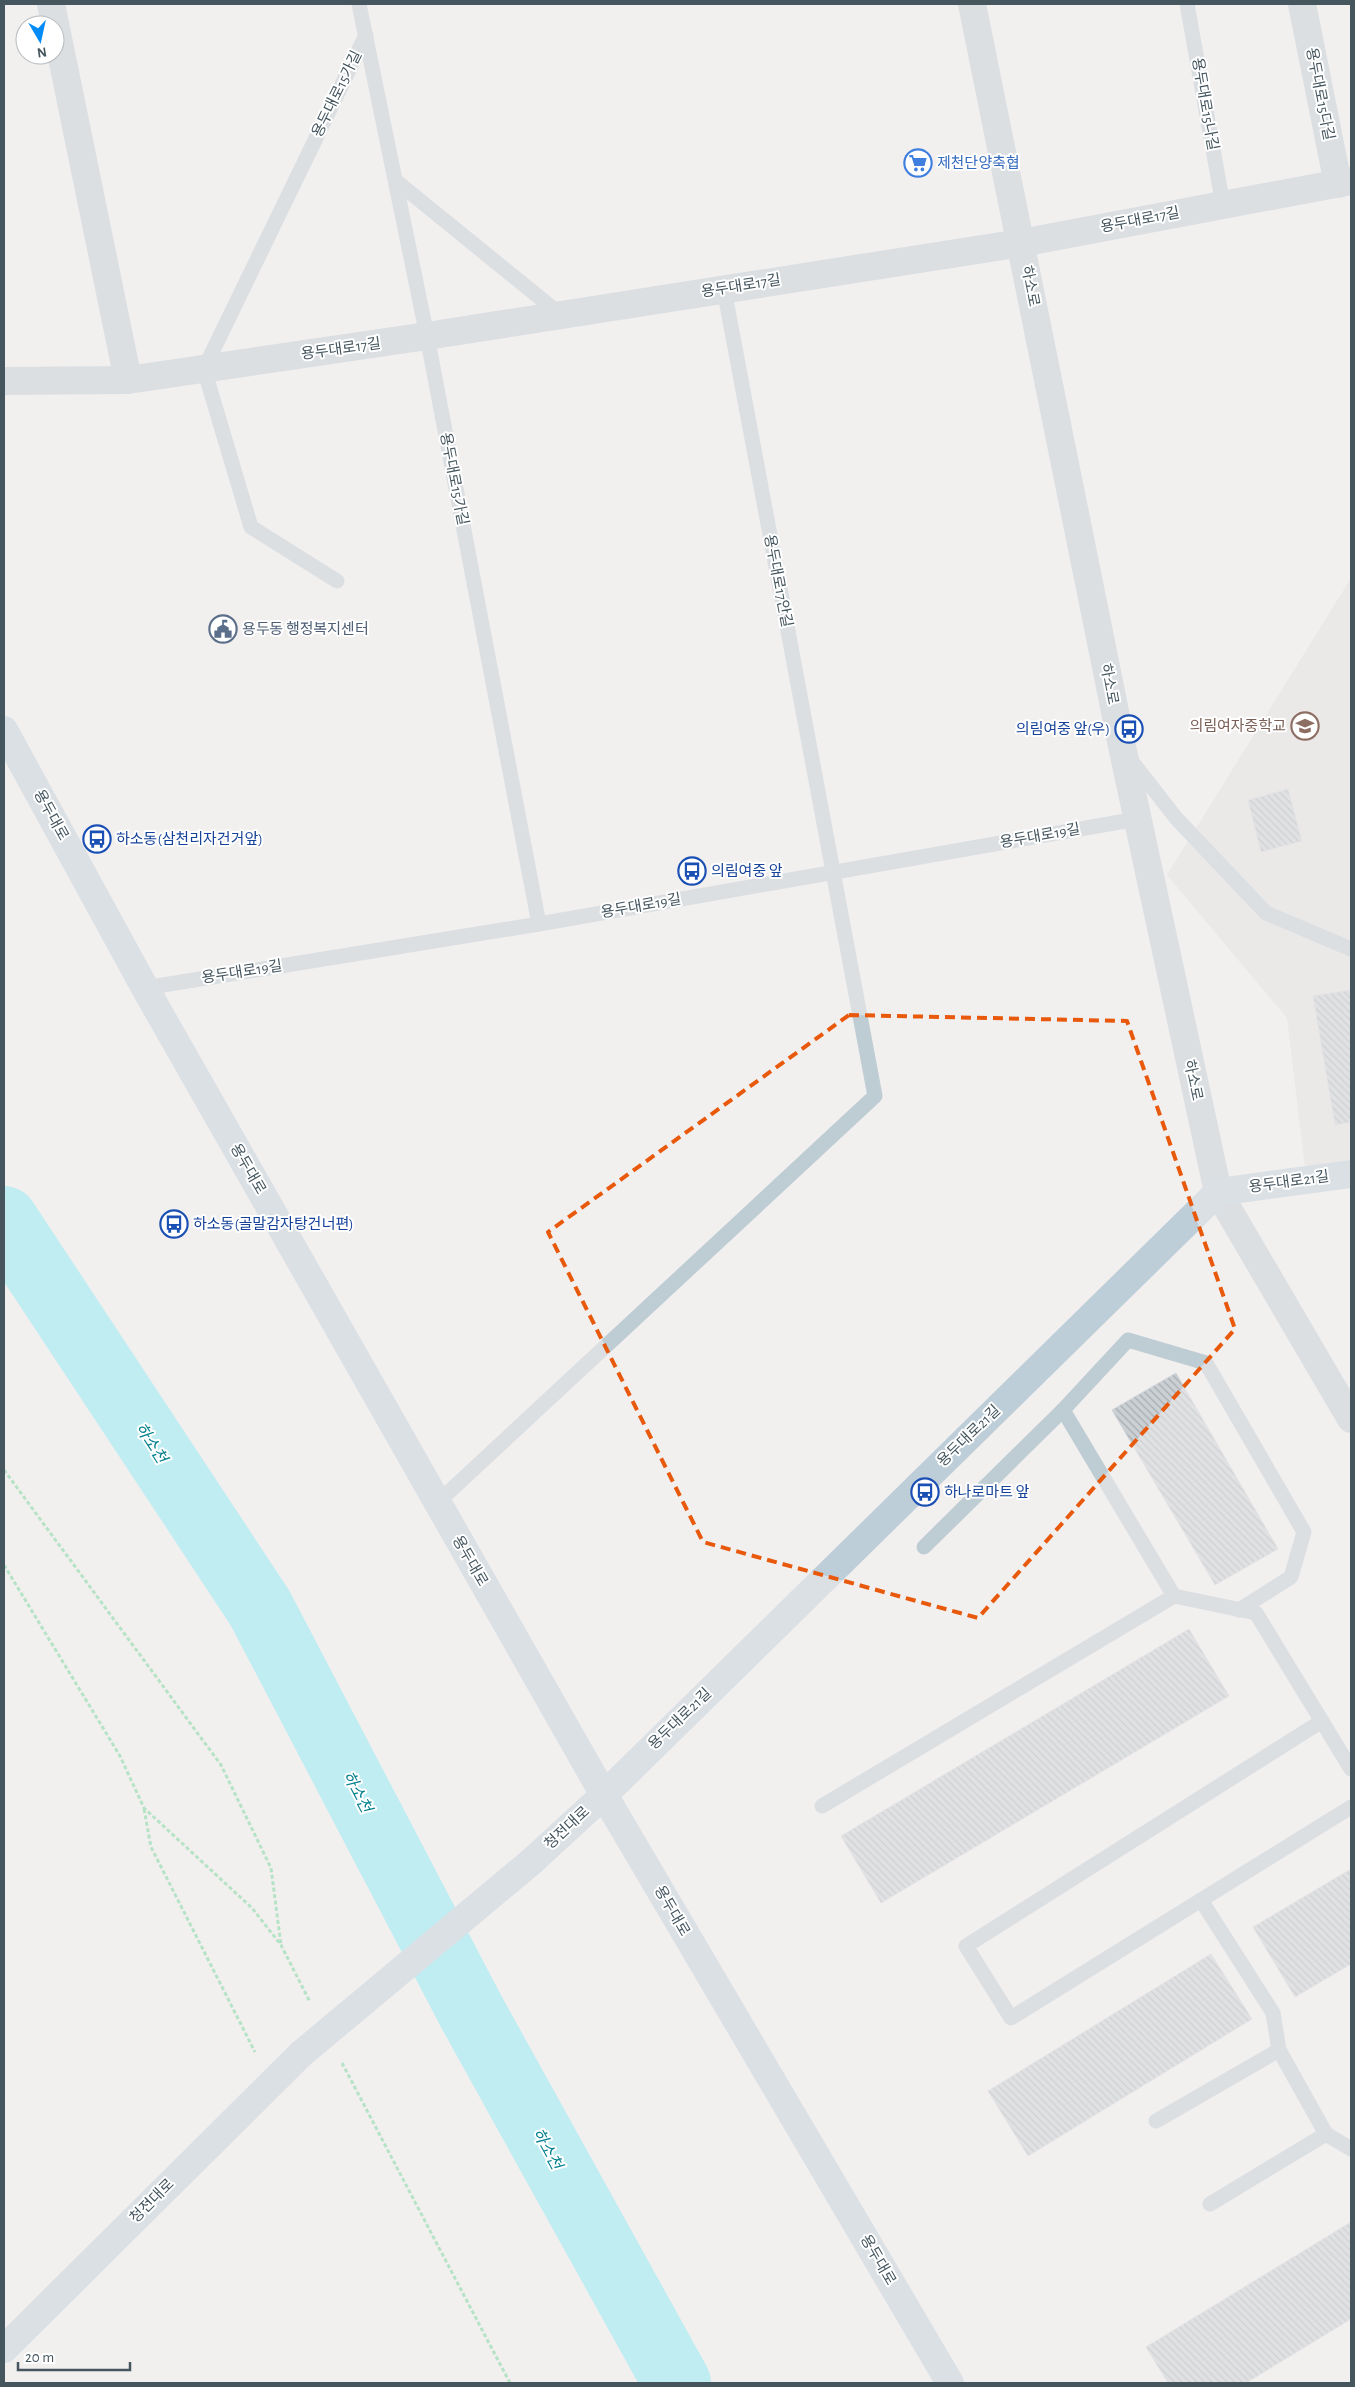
<svg xmlns="http://www.w3.org/2000/svg" width="1355" height="2387" font-family="'Alegreya Sans','Noto Sans KR',sans-serif">
  <style>
    .education { fill: #e3e0e1 }
    .lines { fill: none; stroke-linecap: round; stroke-linejoin: round }
    .river { stroke: #81ebf6; stroke-width: 68 }
    .building { fill: url(#building-back-hatch); stroke: #d2d6db }
    .path { stroke: #6dd695; stroke-width: 3; stroke-dasharray: 4 2.5; stroke-linecap: butt }
    .lane { stroke: #beccd3; stroke-width: 15 }
    .street { stroke: #beccd3; stroke-width: 28 }
    .secondary { stroke: #beced8; stroke-width: 28 }
    .secondary-bridge { stroke: #beced8; stroke-width: 28 }
    .marked { fill: none; stroke: #e8590c; stroke-width: 4; stroke-dasharray: 10 6; stroke-linejoin: round }
    .labels { text-anchor: middle; dominant-baseline: central; stroke-width: 4; stroke-linejoin: round; paint-order: stroke }
    .street-label { font-size: 15px; fill: #45565f; stroke: #fff }
    .shop-label { font-size: 15px; fill: #366cbe; stroke: #fff; text-anchor: start }
    .service-label { font-size: 15px; fill: #4e5e75; stroke: #fff; text-anchor: start }
    .education-label { font-size: 15px; fill: #785e54; stroke: #fff; text-anchor: end }
    .transit-label { font-size: 15px; fill: #164399; stroke: #fff; text-anchor: start }
    .water-label { font-size: 16px; font-style: italic; fill: #04818e; stroke: #fff }
  </style>
  <defs>
    <pattern id="building-back-hatch" width="6" height="6" patternUnits="userSpaceOnUse" patternTransform="scale(1.25)"><rect width="6" height="6" fill="#cad0d4"/><path d="M-1 5l2 2M0 0l6 6M5-1l2 2" fill="none" stroke="#a6acaf"/></pattern>
  </defs>
  <rect width="100%" height="100%" fill="#f2efef"/>
  <!-- education -->
  <path class="education" d="M1351 578V1162L1305 1168 1287 1018 1167 875Z"/>
  <g class="lines">
    <!-- river -->
    <path class="river" d="M4 1220 260 1608 472 2013 677 2383"/>
  </g>
  <!-- building -->
  <g class="building">
    <path d="M1288 789 1302 841 1261 852 1248 800Z"/>
    <path d="M1351 990V1122L1335 1125 1313 996Z"/>
    <path d="M1176 1373 1278 1549 1215 1585 1112 1410Z"/>
    <path d="M1189 1629 1229 1696 881 1903 841 1836Z"/>
    <path d="M1351 1869V1964L1295 1997 1253 1927Z"/>
    <path d="M1211 1954 1252 2019 1028 2156 988 2091Z"/>
    <path d="M1351 2222V2319L1246 2383H1168L1146 2347Z"/>
  </g>
  <g class="lines">
    <!-- path -->
    <g class="path">
      <path d="M4 1470 221 1765 271 1868 281 1945"/>
      <path d="M4 1565 120 1756 144 1808 252 1908 281 1945 310 2002"/>
      <path d="M144 1809 151 1847 255 2052"/>
      <path d="M342 2063 510 2383"/>
    </g>
    <!-- lane -->
    <g class="lane">
      <path d="M359 4 427 336 539 924"/>
      <path d="M1187 4 1223 205"/>
      <path d="M396 181 561 315"/>
      <path d="M337 581 251 527 204 369 366 35"/>
      <path d="M1130 759 1176 818 1266 913 1351 949"/>
      <path d="M145 988 539 924 1137 819"/>
      <path d="M1063 1410 1174 1596"/>
      <path d="M437 1503 875 1096 724 289"/>
      <path d="M924 1547 1063 1410 1128 1340 1206 1363 1304 1532 1291 1577 1239 1610"/>
      <path d="M1322 1721 966 1946 1011 2018 1351 1807"/>
      <path d="M822 1806 1174 1596 1256 1613 1351 1769"/>
      <path d="M1201 1900 1273 2013 1279 2050 1326 2134 1351 2149"/>
      <path d="M1156 2121 1279 2050"/>
      <path d="M1210 2204 1326 2134"/>
    </g>
    <!-- street -->
    <g class="street">
      <path d="M51 4 128 380"/>
      <path d="M972 4 1123 751 1218 1192 1351 1419"/>
      <path d="M1302 4 1338 184"/>
      <path d="M4 381 128 380 427 336 1021 243 1351 181"/>
    </g>
    <!-- secondary -->
    <g class="secondary">
      <path d="M4 730 145 988 604 1795 950 2383"/>
      <path d="M531 1862 604 1795 1218 1192 1351 1174"/>
      <path d="M4 2349 301 2054"/>
    </g>
    <!-- secondary-bridge -->
    <path class="secondary-bridge" d="M301 2054 531 1862"/>
  </g>
  <!-- marked area -->
  <path d="M0 0H1355V2387H0ZM849 1015 1127 1021 1235 1329 978 1618 703 1542 548 1232Z" fill="#f2efef" fill-opacity=".55" fill-rule="evenodd"/>
  <path class="marked" d="M849 1015 1127 1021 1235 1329 978 1618 703 1542 548 1232Z"/>
  <!-- icons -->
  <defs>
    <g id="supermarket-ring" transform="scale(1.4375)"><circle r="9.5" fill="#fff" stroke="#3f7fe0" stroke-width="1.5"/><path d="M-6-5.5h2.5l.6 2H6L4.5 2H-2.5L-4.4-4H-6ZM-1.5 3.2a1.3 1.3 0 1 0 .1 0ZM3 3.2a1.3 1.3 0 1 0 .1 0Z" fill="#3f7fe0"/></g>
    <g id="civic-ring" transform="scale(1.4375)"><circle r="9.5" fill="#fff" stroke="#5c6f8a" stroke-width="1.5"/><path d="M-.6-6.5H3V-4.5H.6V-3L4-1V1h2V6H-6V1h2V-1L-.6-3ZM-1.2 2.5V6h2.4V2.5Z" fill="#5c6f8a"/></g>
    <g id="school-ring" transform="scale(1.4375)"><circle r="9.5" fill="#fff" stroke="#8d6e63" stroke-width="1.5"/><path d="M0-5L7-2L0 1L-7-2ZM-4 1L0 2.5L4 1V4Q0 6-4 4Z" fill="#8d6e63"/></g>
    <g id="bus-ring" transform="scale(1.4375)"><circle r="9.5" fill="#fff" stroke="#1a4fb4" stroke-width="1.5"/><path d="M-5-6H5V4H4V6H2V4H-2V6H-4V4H-5ZM-3.5-4V0h7V-4ZM-3.5 1.2v1.5H-2V1.2ZM2 1.2v1.5H3.5V1.2Z" fill="#1a4fb4"/></g>
  </defs>
  <g fill-rule="evenodd">
    <use href="#supermarket-ring" x="918" y="163"/>
    <use href="#civic-ring" x="223" y="629"/>
    <use href="#school-ring" x="1305" y="726"/>
    <use href="#bus-ring" x="1129" y="729"/>
    <use href="#bus-ring" x="97" y="839"/>
    <use href="#bus-ring" x="692" y="871"/>
    <use href="#bus-ring" x="174" y="1224"/>
    <use href="#bus-ring" x="925" y="1492"/>
  </g>
  <g class="labels">
    <!-- street labels -->
    <g class="street-label">
      <text transform="translate(337 94) rotate(-64)">용두대로15가길</text>
      <text transform="translate(1320 94) rotate(79)">용두대로15다길</text>
      <text transform="translate(1205 104) rotate(80)">용두대로15나길</text>
      <text transform="translate(1140 220) rotate(-11)">용두대로17길</text>
      <text transform="translate(741 286) rotate(-9)">용두대로17길</text>
      <text transform="translate(1030 286) rotate(79)">하소로</text>
      <text transform="translate(341 349) rotate(-8)">용두대로17길</text>
      <text transform="translate(454 479) rotate(79)">용두대로15가길</text>
      <text transform="translate(778 581) rotate(79)">용두대로17안길</text>
      <text transform="translate(1109 684) rotate(79)">하소로</text>
      <text transform="translate(51 815) rotate(61)">용두대로</text>
      <text transform="translate(1040 836) rotate(-10)">용두대로19길</text>
      <text transform="translate(641 906) rotate(-10)">용두대로19길</text>
      <text transform="translate(242 972) rotate(-9)">용두대로19길</text>
      <text transform="translate(1193 1080) rotate(78)">하소로</text>
      <text transform="translate(248 1169) rotate(60)">용두대로</text>
      <text transform="translate(1289 1182) rotate(-8)">용두대로21길</text>
      <text transform="translate(969 1436) rotate(-44)">용두대로21길</text>
      <text transform="translate(470 1561) rotate(60)">용두대로</text>
      <text transform="translate(680 1719) rotate(-44)">용두대로21길</text>
      <text transform="translate(567 1828) rotate(-43)">청전대로</text>
      <text transform="translate(672 1911) rotate(60)">용두대로</text>
      <text transform="translate(152 2201) rotate(-45)">청전대로</text>
      <text transform="translate(878 2260) rotate(60)">용두대로</text>
    </g>
    <!-- shop labels -->
    <g class="shop-label">
      <text x="937" y="163">제천단양축협</text>
    </g>
    <!-- service labels -->
    <g class="service-label">
      <text x="242" y="629">용두동 행정복지센터</text>
    </g>
    <!-- education labels -->
    <g class="education-label">
      <text x="1286" y="726">의림여자중학교</text>
    </g>
    <!-- transit labels -->
    <g class="transit-label">
      <text x="1110" y="729" text-anchor="end">의림여중 앞(우)</text>
      <text x="116" y="839">하소동(삼천리자건거앞)</text>
      <text x="711" y="871">의림여중 앞</text>
      <text x="193" y="1224">하소동(골말감자탕건너편)</text>
      <text x="944" y="1492">하나로마트 앞</text>
    </g>
    <!-- water labels -->
    <g class="water-label">
      <text transform="translate(151 1443) rotate(57)">하소천</text>
      <text transform="translate(357 1792) rotate(62)">하소천</text>
      <text transform="translate(547 2149) rotate(61)">하소천</text>
    </g>
  </g>
  <!-- border -->
  <rect width="1355" height="2387" fill="none" stroke="#45565f" stroke-width="10"/>
  <!-- north arrow -->
  <g transform="translate(40 40) rotate(171)"><circle r="24" fill="#ffffff" stroke="#b5bbbf"/>
  <path d="M0-4L9 19L0 12L-9 19Z" fill="#058bf6"/>
  <text y="-8" font-size="14" font-weight="bold" text-anchor="middle" fill="#45565f">N</text>
  </g>
  <!-- scale -->
  <path d="M18 2362v8h112v-8" fill="none" stroke="#45565f" stroke-width="2.5"/>
  <text x="25" y="2362" font-size="15" fill="#45565f" stroke="#ffffff" stroke-width="4" paint-order="stroke">20 m</text>
</svg>
